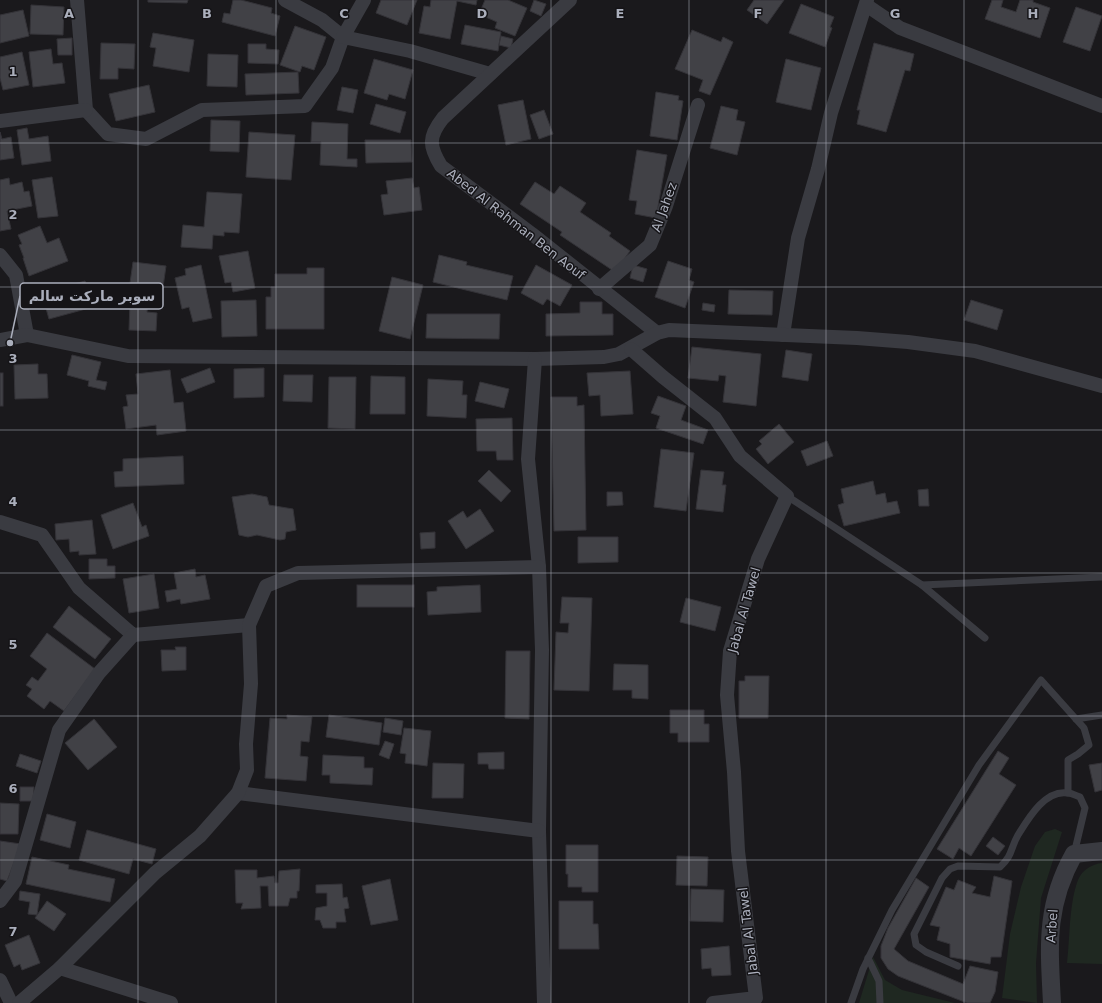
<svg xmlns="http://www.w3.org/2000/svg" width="1102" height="1003" font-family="'DejaVu Sans',Vazirmatn,sans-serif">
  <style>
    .green { fill: #1f2821 }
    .building { fill: #414146; stroke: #343338 }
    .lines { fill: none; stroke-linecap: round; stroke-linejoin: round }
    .service { stroke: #3a3b41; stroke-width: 7 }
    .minor { stroke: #3a3b41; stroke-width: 14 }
    .tertiary { stroke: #3a3b41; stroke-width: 18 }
    .grid { fill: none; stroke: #abafbc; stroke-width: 1; stroke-opacity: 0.55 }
    .labels { text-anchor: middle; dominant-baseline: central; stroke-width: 3; stroke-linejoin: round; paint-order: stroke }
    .street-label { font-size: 13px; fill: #abafbc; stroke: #151417 }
    .grid-label { font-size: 13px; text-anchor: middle; font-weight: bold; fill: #abafbc; stroke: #151417; stroke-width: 3; stroke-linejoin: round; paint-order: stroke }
    .leader { fill: none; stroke: #abafbc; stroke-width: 1.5 }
    .callout-dot { fill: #abafbc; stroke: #151417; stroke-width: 1.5 }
    .callout { fill: #151417; stroke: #abafbc; stroke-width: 1.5 }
    .callout-label { font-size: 14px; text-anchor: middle; font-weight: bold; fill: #abafbc }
  </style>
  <rect width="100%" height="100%" fill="#1a191c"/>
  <!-- green -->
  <g class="green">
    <path d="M1055 829 1062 832 1041 898 1036 963 1037 1003 1002 998 1010 934 1021 887 1035 846 1045 832Z"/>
    <path d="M1102 863V964L1067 963C1070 938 1069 903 1078 880 1082 870 1092 864 1102 863Z"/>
    <path d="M873 957 885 980 902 990 955 1003H859Z"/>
  </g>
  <!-- building -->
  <g class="building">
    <path d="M148 0H188L187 3 148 2Z"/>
    <path d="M233 0H241L272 8 271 13 280 16 275 36 222 22 224 13 230 14Z"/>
    <path d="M381 0H417L407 25 376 13Z"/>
    <path d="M431 0H477L476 5 457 1 450 39 419 33 424 6 430 7Z"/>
    <path d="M485 0H508L527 8 515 36 495 28 497 22 479 14Z"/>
    <path d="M534 0 546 4 541 16 530 11Z"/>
    <path d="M754 0H784L767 24 747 10Z"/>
    <path d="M992 0H1003L1001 7 1016 12 1020 0H1033V2L1050 8 1040 38 985 19Z"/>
    <path d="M801 4 834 17 830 27 832 28 825 47 789 33Z"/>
    <path d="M31 5 64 7 63 35 30 34Z"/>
    <path d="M1076 7 1102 16 1090 51 1063 42Z"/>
    <path d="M23 10 29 36 0 43V15Z"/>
    <path d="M465 25 501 32 498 51 461 44Z"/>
    <path d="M295 26 326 37 314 70 302 66 300 72 280 65Z"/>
    <path d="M692 30 721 42 723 37 733 42 710 95 699 91 703 80 675 69Z"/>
    <path d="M153 33 194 40 189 72 153 66 156 48 150 47Z"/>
    <path d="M501 36 513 39 511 48 499 45Z"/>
    <path d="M72 38V55H58L57 39Z"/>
    <path d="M101 43 135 44 134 69 118 68V79H100Z"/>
    <path d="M874 43 914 54 910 71 905 70 886 132 857 124 860 110H857Z"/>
    <path d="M248 44H266V49L279 50 278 64 248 63Z"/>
    <path d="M51 49 53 64 62 63 65 83 33 87 29 52Z"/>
    <path d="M22 52 29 85 3 90 0 78V57Z"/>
    <path d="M208 54 238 55 237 87 207 86Z"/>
    <path d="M374 59 413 70 405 99 389 94 387 100 364 93Z"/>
    <path d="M786 59 821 68 811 110 776 102Z"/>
    <path d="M298 72 299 93 246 95 245 74Z"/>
    <path d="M149 85 155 112 116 121 109 94Z"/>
    <path d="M342 87 358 90 353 113 337 110Z"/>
    <path d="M656 92 679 96 678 100 683 101 677 140 650 136Z"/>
    <path d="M523 100 531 139 506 145 498 105Z"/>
    <path d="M376 104 406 112 400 133 370 124Z"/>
    <path d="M721 106 738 110 736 120 745 122 737 155 710 148Z"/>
    <path d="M544 110 553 134 539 139 530 115Z"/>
    <path d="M211 120 240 121 239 152 210 151Z"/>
    <path d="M312 122 348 124 347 159H357V167L320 165 321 142H311Z"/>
    <path d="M27 128 29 139 48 136 51 161 22 165 17 130Z"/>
    <path d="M0 132 2 139 11 137 14 158 0 160Z"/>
    <path d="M249 132 295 135 291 180 246 177Z"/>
    <path d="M365 140H411L412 162 366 163Z"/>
    <path d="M637 150 667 155 656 218 635 214 637 201 629 200Z"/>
    <path d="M52 177 58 216 38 218 32 180Z"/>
    <path d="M9 178 10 185 22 182 24 192 29 191 32 206 7 211 11 229 0 231V180Z"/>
    <path d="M412 178 414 188 419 187 422 210 384 215 381 195 388 194 386 181Z"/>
    <path d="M535 182 554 194 560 186 586 203 580 212 611 233 609 236 630 251 615 272 560 235 562 232 520 204Z"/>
    <path d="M207 192 242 194 239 233 224 232V236L213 235 212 249 181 247 183 225 204 227Z"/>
    <path d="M40 226 47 243 59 238 68 261 29 276 23 258H24L19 245 22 244 18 235Z"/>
    <path d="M248 251 255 288 233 292 231 282 225 283 219 256Z"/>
    <path d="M439 255 467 262 466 265 513 276 507 300 433 282Z"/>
    <path d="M668 261 692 269 689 280 694 282 685 308 655 297Z"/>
    <path d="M133 262 166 266 161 301 128 297Z"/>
    <path d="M201 265 212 318 193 322 189 307 182 309 175 278 186 275 185 269Z"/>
    <path d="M536 265 572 285 560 306 547 299 543 305 521 293Z"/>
    <path d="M633 265 647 269 643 282 630 278Z"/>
    <path d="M307 268H324V329H266V297H271V287H275V274H307Z"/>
    <path d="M392 277 423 285 410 339 379 331Z"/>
    <path d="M85 281 93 307 49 319 42 294 64 288 66 294 76 291 74 284Z"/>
    <path d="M729 290 773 291 772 315 728 314Z"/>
    <path d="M256 300 257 336 222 337 221 301Z"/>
    <path d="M971 300 1003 310 997 330 964 320Z"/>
    <path d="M130 302H148L147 312 157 313 156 331 129 330Z"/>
    <path d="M580 302H602V314H613V335L546 336V314L580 313Z"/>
    <path d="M703 303 715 305 714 312 702 310Z"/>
    <path d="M427 314H500L499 339 426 338Z"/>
    <path d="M692 347 761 354 756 406 723 402 726 376 719 375 718 381 688 378Z"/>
    <path d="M786 350 812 354 808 381 782 377Z"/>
    <path d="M72 355 101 362 96 380 107 382 105 390 88 386 89 381 67 375Z"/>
    <path d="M38 364V374H47L48 398 15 399 14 365Z"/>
    <path d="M210 368 215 382 187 393 181 379Z"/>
    <path d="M264 368V397L234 398V369Z"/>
    <path d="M170 370 174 403 183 402 186 431 157 435 156 425 126 429 123 407 128 406 126 395 138 394 136 374Z"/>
    <path d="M630 371 633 414 601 416 600 395 589 396 587 373Z"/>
    <rect x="0" y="373" width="3" height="33"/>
    <path d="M284 375H313L312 402 283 401Z"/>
    <path d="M371 376 405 377V414H370Z"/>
    <path d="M329 377H356L355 429 328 428Z"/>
    <path d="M428 379 463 381 462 395H467L466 418 427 416Z"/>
    <path d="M480 382 509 389 504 408 475 401Z"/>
    <path d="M658 396 686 406 681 420 708 430 703 444 656 428 660 416 651 413Z"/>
    <path d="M551 397H577V406L584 405 586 530 554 531Z"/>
    <path d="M512 418 513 460H497L496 451H477L476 419Z"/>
    <path d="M779 424 794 442 768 464 756 449 762 444 759 441Z"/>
    <path d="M827 441 833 456 807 466 801 451Z"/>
    <path d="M661 449 694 453 686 511 654 507Z"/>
    <path d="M183 456 184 484 115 487 114 472 123 471V459Z"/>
    <path d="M489 470 511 491 501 502 478 481Z"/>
    <path d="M701 470 724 472 722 485H726L723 512 696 509Z"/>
    <path d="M873 481 876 495 885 493 887 503 897 501 900 513 844 526 838 505 844 503 841 489Z"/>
    <path d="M928 489 929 506H919L918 490Z"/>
    <path d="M607 492H622L623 505 607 506Z"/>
    <path d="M252 494 267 497 269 505 293 509 296 530 286 532 285 539 280 540 257 535 248 537 239 535 232 497Z"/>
    <path d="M133 503 142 527 146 525 149 536 113 549 101 515Z"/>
    <path d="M480 509 494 531 466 549 448 521 463 511 467 518Z"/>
    <path d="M92 520 96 554 79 555V551L70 552 69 539 56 540 55 524Z"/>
    <path d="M435 532V548L421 549 420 533Z"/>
    <path d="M578 537H618V562L578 563Z"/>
    <path d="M89 559H107V566H115V578L89 579Z"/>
    <path d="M195 569 196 577 205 575 210 599 181 604 180 599 167 602 165 591 177 589 174 573Z"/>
    <path d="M154 574 159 608 129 613 123 579Z"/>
    <rect x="357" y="585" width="57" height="22"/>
    <path d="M480 585 481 612 428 615 427 592 437 591V587Z"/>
    <path d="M562 597 592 598 589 691 554 690 556 632 568 633 569 623H560Z"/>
    <path d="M686 598 721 607 715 631 680 622Z"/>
    <path d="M69 606 111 639 95 659 53 627Z"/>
    <path d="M47 633 95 669 64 711 50 701 44 709 27 696 32 689 26 685 32 677 38 681 47 669 30 656Z"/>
    <path d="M175 647H186V670L162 671 161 650H176Z"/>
    <path d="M506 651H530L529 719 505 718Z"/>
    <path d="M614 664 648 665V699L632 698V690H613Z"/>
    <path d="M745 676H769L768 718H739V681H745Z"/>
    <path d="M670 710H704V724H709V742H678V733H670Z"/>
    <path d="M287 715 312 717 309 742 301 741 300 756 308 757 306 781 265 778 270 718 287 719Z"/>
    <path d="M329 715 382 723 379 745 326 737Z"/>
    <path d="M385 718 403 721 401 735 383 732Z"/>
    <path d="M94 719 117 747 88 770 65 743Z"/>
    <path d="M404 728 431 731 427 766 405 763 406 754 400 753Z"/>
    <path d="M385 741 394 744 389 759 379 755Z"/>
    <path d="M998 751 1009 758 999 774 1016 785 971 856 959 848 953 859 937 849Z"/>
    <path d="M504 752V769H489L488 764H478V753Z"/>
    <path d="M20 754 41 761 37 773 16 766Z"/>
    <path d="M323 755 364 757V768H373L372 785 330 783V775H322Z"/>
    <path d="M433 763 464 764 463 798H432Z"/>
    <path d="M1102 763V790L1095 792 1089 765Z"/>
    <path d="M20 787H34L33 801H20Z"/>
    <path d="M0 803 19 804 18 834H0Z"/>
    <path d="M47 814 76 822 70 848 40 840Z"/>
    <path d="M87 830 156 849 152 864 133 859 129 874 79 860Z"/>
    <path d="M993 837 1005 846 998 855 986 846Z"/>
    <path d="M0 841 21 844 7 881 0 879Z"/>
    <path d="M566 845H598V892H582V887H568V874H566Z"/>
    <path d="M677 856 708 857 707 886 676 885Z"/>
    <path d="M32 857 69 865 68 869 115 879 110 902 26 884Z"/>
    <path d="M300 869 299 891H297V898H290L288 906H269L268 886H260L261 908 241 909 243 903H236L235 870H257V878L274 876 275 883H278L279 871Z"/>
    <path d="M994 876 1012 881 1001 957H991L990 964 950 957V944L937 940 940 927 930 925 946 887 954 890 958 880 976 887 972 893 990 897Z"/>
    <path d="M916 878 929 887 894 949 908 961 963 984 970 966 998 972 995 992 990 1003H967L898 976 888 969 881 958V946L888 928Z"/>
    <path d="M390 879 398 920 371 925 362 886Z"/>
    <path d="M342 884 343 898 347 897 349 908 344 909 346 922H336V928H323L320 920H315L316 908 327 906V893H316V885Z"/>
    <path d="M691 889 724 890 723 922 690 921Z"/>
    <path d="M20 891 40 894 37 915 28 914 30 902 19 900Z"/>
    <path d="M47 901 66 914 54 931 35 918Z"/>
    <path d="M559 901H593V924H598L599 949H559Z"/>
    <path d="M29 935 40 963 22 970 20 964 14 967 5 945Z"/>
    <path d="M729 946 731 975 712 976 711 968 702 969 701 949Z"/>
  </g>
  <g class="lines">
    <!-- service -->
    <g class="service">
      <path d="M787 496 922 585 1102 577"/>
      <path d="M922 585 985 638"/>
      <path d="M1076 719 1102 715"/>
      <path d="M868 958 879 981 880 1003"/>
      <path d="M958 966 926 952 916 945 914 934 942 878 950 869 958 866 1000 867C1013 855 1010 849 1018 835 1028 819 1045 789 1068 793 1072 793 1076 796 1080 797L1085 808 1074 854"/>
      <path d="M851 1003 863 969 892 910 979 765 1041 680 1084 728 1089 745 1078 754 1068 760V793"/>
    </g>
    <!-- minor -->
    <g class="minor">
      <path d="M77 0 86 110 108 134 146 139 202 110 305 106 332 68 343 37 322 20 285 0"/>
      <path d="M364 0 343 37 410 51 490 74"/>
      <path d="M570 0 443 118C428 137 429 146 441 166L532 234 657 333"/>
      <path d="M866 5 900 28 1102 106"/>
      <path d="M0 121 86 110"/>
      <path d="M0 255 16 275 27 335"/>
      <path d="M599 289 650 245 666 206 698 105"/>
      <path d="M783 335 798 238 818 169 831 113 867 0"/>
      <path d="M0 340 27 335 128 356 535 359 604 357 619 354 657 333 669 330 857 338 908 342 975 351 1102 386"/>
      <path d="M631 349 663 377 715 418 740 456 787 496 758 559 730 651 727 695 734 772 738 851 756 998 713 1003"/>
      <path d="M535 359 528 459 539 567 542 650 539 831 544 1003"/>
      <path d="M0 522 42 535 79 588 133 635 249 625"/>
      <path d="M238 793 539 831"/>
      <path d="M0 901 15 881 59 730 99 673 133 635"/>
      <path d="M60 968 171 1003"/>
      <path d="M0 980 11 1003"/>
      <path d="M19 1003 60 968 155 873 200 836 238 793 247 770 246 744 251 684 249 625 266 586 298 573 539 567"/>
    </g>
    <!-- tertiary -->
    <path class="tertiary" d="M1052 1003C1049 946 1045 906 1074 854L1102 851"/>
  </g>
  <!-- grid -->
  <path class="grid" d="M138 0V1003M276 0V1003M413 0V1003M551 0V1003M689 0V1003M826 0V1003M964 0V1003M0 143H1102M0 287H1102M0 430H1102M0 573H1102M0 716H1102M0 860H1102"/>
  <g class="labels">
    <!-- street labels -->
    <g class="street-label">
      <text transform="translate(664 207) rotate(-70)">Al Jahez</text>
      <text transform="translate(516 224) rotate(38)">Abed Al Rahman Ben Aouf</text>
      <text transform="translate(744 610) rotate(-74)">Jabal Al Tawel</text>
      <text transform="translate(1052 926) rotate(-86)">Arbel</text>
      <text transform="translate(748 931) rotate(-97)">Jabal Al Tawel</text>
    </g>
  </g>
  <g class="grid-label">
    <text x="69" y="18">A</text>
    <text x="207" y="18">B</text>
    <text x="344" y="18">C</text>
    <text x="482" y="18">D</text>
    <text x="620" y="18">E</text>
    <text x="758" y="18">F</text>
    <text x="895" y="18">G</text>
    <text x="1033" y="18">H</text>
    <text x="13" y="76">1</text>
    <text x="13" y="219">2</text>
    <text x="13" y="363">3</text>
    <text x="13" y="506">4</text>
    <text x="13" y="649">5</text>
    <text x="13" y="793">6</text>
    <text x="13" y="936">7</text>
  </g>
  <!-- callouts -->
  <path class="leader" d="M10 343L20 296"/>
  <circle class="callout-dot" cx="10" cy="343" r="4"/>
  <rect class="callout" x="20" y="283" width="143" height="26" rx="4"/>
  <g class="callout-label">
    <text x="92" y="301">سوبر ماركت سالم</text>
  </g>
</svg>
